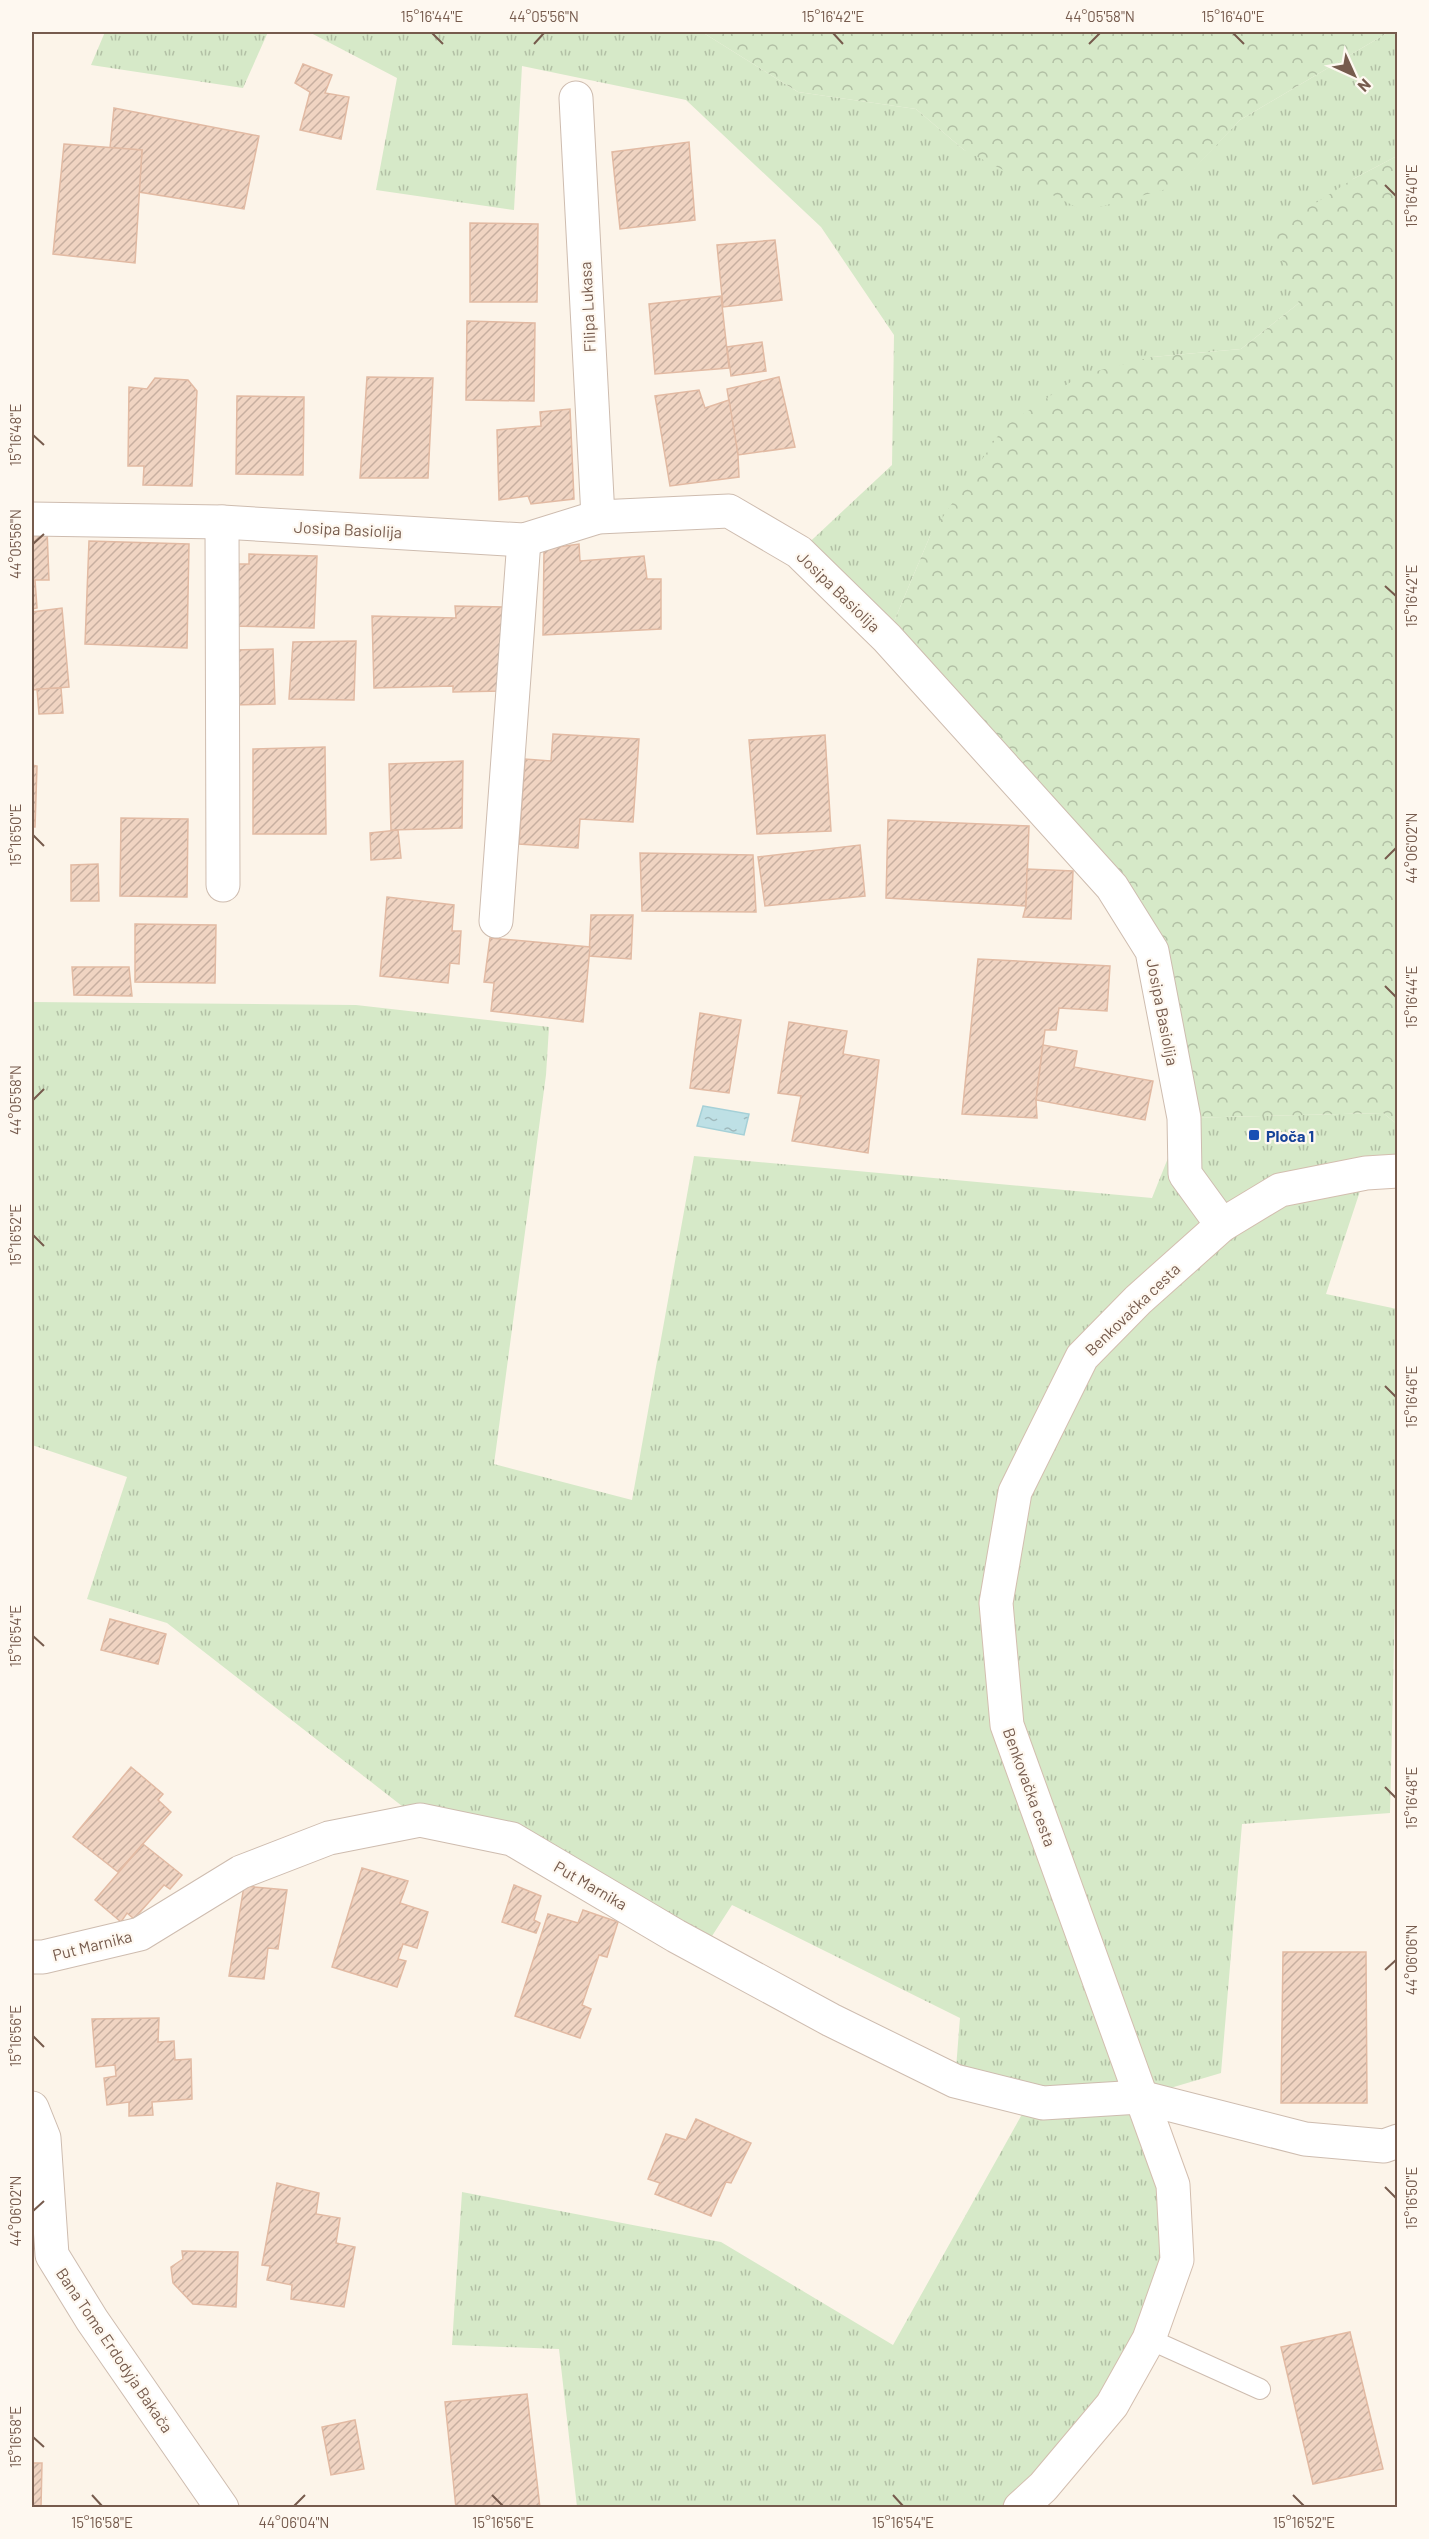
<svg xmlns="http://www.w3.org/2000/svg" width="1429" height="2539" font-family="Barlow,sans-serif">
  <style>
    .grass { fill: url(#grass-tufts) }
    .forest { fill: url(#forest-crowns) }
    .water { fill: url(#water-ripples); stroke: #a5d0d7; stroke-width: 1.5 }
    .building { fill: url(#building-hatch); stroke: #e2baa3; stroke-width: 1.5 }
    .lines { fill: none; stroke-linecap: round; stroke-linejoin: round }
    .service-casing { stroke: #cebcaf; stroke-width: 22 }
    .minor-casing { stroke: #cebcaf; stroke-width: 35 }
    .secondary-casing { stroke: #d3beaf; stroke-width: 35 }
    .service { stroke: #fff; stroke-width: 20 }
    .minor { stroke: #fff; stroke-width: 33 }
    .secondary { stroke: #fff; stroke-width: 33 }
    .ticks { fill: none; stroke: #765b4d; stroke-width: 2 }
    .transit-dot { fill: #1a4fb4; stroke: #fef8f0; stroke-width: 2 }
    .labels { text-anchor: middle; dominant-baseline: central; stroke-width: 4.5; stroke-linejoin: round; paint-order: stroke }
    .street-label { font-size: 16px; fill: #765b4d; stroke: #fef8f0 }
    .transit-label { font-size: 16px; font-weight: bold; fill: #164399; stroke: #fef8f0; text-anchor: start }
    .neatline { fill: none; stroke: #765b4d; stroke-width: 2 }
    .ticks-label { font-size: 15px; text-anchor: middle; fill: #765b4d }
  </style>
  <defs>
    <pattern id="grass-tufts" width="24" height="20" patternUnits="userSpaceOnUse" patternTransform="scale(1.5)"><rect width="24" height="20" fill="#d6e9c8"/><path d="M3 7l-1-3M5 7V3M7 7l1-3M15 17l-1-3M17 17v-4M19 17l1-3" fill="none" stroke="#b2c0a5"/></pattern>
    <pattern id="forest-crowns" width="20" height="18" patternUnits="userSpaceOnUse" patternTransform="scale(1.5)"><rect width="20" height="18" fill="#d6e9c8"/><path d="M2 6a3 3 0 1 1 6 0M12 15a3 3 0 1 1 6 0" fill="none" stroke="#b2c0a5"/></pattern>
    <pattern id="water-ripples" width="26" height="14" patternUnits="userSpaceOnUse" patternTransform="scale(1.5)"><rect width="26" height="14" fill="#bee0e5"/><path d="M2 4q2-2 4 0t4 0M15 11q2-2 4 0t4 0" fill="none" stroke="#9fb9bc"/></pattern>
    <pattern id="building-hatch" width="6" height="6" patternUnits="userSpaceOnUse" patternTransform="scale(1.5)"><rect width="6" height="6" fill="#f0d4c2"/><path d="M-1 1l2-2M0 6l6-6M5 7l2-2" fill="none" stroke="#c7afa0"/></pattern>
  </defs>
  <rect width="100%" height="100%" fill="#fcf4e9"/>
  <!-- grass -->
  <g class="grass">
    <path d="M105 32H268L243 88 91 65Z"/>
    <path d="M309 32H702L798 92 916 109 964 150 1178 185 1240 120 1389 32H1397V156L1353 179 1299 303 1241 349 1152 357 930 536 887 638 799 552 892 465 894 335 821 227 686 100 522 66 514 210 376 190 397 78Z"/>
    <path d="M32 1002 356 1005 549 1027 546 1075 494 1464 632 1500 694 1156 1152 1198 1184 1118 1383 1113 1397 1124V1171L1366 1173 1326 1294 1397 1309 1398 1475 1390 1813 1242 1824 1221 2073 1140 2097 1173 2185 1149 2339 1020 2508 577 2507 559 2349 452 2345 462 2192 721 2242 893 2345 1030 2100 955 2081 960 2018 732 1905 703 1950 512 1839 420 1820 167 1623 87 1599 127 1477 32 1445Z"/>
  </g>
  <!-- forest -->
  <g class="forest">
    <path d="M702 32H1389L1240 120 1178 186 1084 211 964 150 916 109 798 92Z"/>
    <path d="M1397 156V1124L1383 1113 1184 1118 1152 951 887 638 930 536 1004 427 1081 375 1152 357 1241 349 1299 303 1271 232 1353 179Z"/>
  </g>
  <!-- water -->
  <path class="water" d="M703 1106 749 1114 744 1135 697 1126Z"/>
  <!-- building -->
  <g class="building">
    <path d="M303 64 332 75 325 93 349 97 341 139 300 130 310 92 295 83Z"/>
    <path d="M114 108 259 136 244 209 139 192 142 150 110 148Z"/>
    <path d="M689 142 695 220 620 229 612 152Z"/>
    <path d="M64 144 142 150 135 263 53 254Z"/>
    <path d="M470 223 538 224 537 302H470Z"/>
    <path d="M775 240 782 300 723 307 717 245Z"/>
    <path d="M721 296 729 368 655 374 649 304Z"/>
    <path d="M467 321 535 323 534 401 466 400Z"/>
    <path d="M762 342 766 371 731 376 727 347Z"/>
    <path d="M367 377 433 378 428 478H360Z"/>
    <path d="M779 377 795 447 738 455 727 389Z"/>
    <path d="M155 378 188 380 197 391 192 486 143 485 144 466H128L129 387 147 389Z"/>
    <path d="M699 390 705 408 729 400 738 455 739 477 670 486 655 396Z"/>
    <path d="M237 396 304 397 303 475 236 474Z"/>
    <path d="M570 409 574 499 531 504 528 496 499 500 497 430 541 426 540 412Z"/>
    <path d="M47 529 49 580H35L37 608 32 609V530Z"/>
    <path d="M89 541 189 544 187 648 85 644Z"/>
    <path d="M579 544 580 561 644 556 647 579H661V629L543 635 544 549Z"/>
    <path d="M249 554 317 556 314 628 231 626 238 587 239 564H249Z"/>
    <path d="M455 606 505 607 502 691 453 692V686L374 688 372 616 456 618Z"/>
    <path d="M62 608 69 687 32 690V612Z"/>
    <path d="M356 641 354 700 289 699 293 642Z"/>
    <path d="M273 649 275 704 230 705V650Z"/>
    <path d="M61 688 63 713 39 714 37 689Z"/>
    <path d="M553 734 639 739 633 822 580 819 578 848 519 844 525 759 551 761Z"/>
    <path d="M825 735 831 831 757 834 749 740Z"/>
    <path d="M325 747 326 834H253V749Z"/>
    <path d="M463 761 462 828 391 830 389 764Z"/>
    <path d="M32 765 37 766 35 827H32Z"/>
    <path d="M121 818 188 819 187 897 120 896Z"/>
    <path d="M888 820 1029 826 1026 906 886 898Z"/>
    <path d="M398 830 401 858 371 860 370 833Z"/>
    <path d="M860 845 865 896 765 906 758 857Z"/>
    <path d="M640 853 753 855 756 912 642 911Z"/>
    <path d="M98 864 99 901H71V865Z"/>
    <path d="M1027 869 1073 871 1071 919 1023 917 1026 906Z"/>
    <path d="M387 897 454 905 452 931H461L459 964 450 963 448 983 380 976Z"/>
    <path d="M591 915H633L631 959 589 956Z"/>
    <path d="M135 924 216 925 215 983 135 982Z"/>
    <path d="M490 938 590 947 583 1022 491 1011 494 983 484 982Z"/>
    <path d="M978 959 1110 966 1107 1011 1059 1008 1056 1030H1045L1036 1100 1037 1118 962 1114Z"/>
    <path d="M72 967H129L132 996 74 995Z"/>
    <path d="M700 1013 741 1020 729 1093 690 1088Z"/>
    <path d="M789 1022 847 1031 843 1054 879 1060 868 1153 792 1141 801 1096 778 1093Z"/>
    <path d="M1043 1045 1077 1051 1074 1067 1153 1081 1145 1120 1036 1100Z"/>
    <path d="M110 1619 166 1634 158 1664 101 1650Z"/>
    <path d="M131 1767 163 1794 158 1800 171 1812 118 1872 73 1837Z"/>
    <path d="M143 1844 182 1875 170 1889 164 1885 134 1919 127 1913 121 1922 95 1900Z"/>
    <path d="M362 1868 408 1881 400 1903 428 1912 417 1948 403 1944 398 1959 406 1961 397 1987 332 1967Z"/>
    <path d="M514 1885 541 1896 534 1920 540 1923 536 1933 502 1922Z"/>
    <path d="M244 1886 287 1890 278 1949 268 1948 264 1979 229 1976Z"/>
    <path d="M583 1910 618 1922 607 1957 599 1955 582 2005 591 2009 580 2038 515 2016 548 1914 578 1923Z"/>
    <path d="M1283 1952H1366L1367 2103H1281Z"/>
    <path d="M159 2018 158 2042 174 2041 175 2060 191 2059 192 2099 152 2102 153 2115 129 2116V2102L107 2105 104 2078 116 2076 115 2065 96 2067 92 2019Z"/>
    <path d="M696 2119 751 2143 731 2183 726 2182 711 2216 655 2194 660 2183 648 2179 666 2134 686 2140Z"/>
    <path d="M277 2183 319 2193 316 2214 340 2218 336 2243 355 2247 344 2307 291 2299 292 2285 267 2280 270 2266 262 2265Z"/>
    <path d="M182 2251 238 2252 236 2307 193 2304 173 2283 171 2267 183 2259Z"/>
    <path d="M1350 2332 1383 2469 1313 2484 1281 2347Z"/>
    <path d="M527 2394 540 2508H456L445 2402Z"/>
    <path d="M355 2420 364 2469 331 2475 322 2427Z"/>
    <path d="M32 2463H42L41 2508H32Z"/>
  </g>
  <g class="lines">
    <!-- service casing -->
    <g class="service-casing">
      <path id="service" d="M1149 2339 1260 2389"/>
    </g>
    <!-- minor casing -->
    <g class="minor-casing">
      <g id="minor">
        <path d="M576 98 598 517"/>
        <path d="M32 519 222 522 524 540 598 517 729 511 799 552 887 638 1112 887 1152 951 1184 1118 1185 1174 1222 1225"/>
        <path d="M222 522 223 885"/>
        <path d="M496 921 524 540"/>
        <path d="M32 1957H43L140 1934 241 1872 329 1838 420 1820 512 1839 676 1936 831 2020 955 2081 1043 2103 1140 2097 1305 2139 1384 2146 1398 2141"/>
        <path d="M32 2108 44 2138 52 2255 92 2320 222 2508"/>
      </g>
    </g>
    <!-- secondary casing -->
    <g class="secondary-casing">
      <path id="secondary" d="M1020 2508 1043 2487 1112 2405 1149 2339 1177 2260 1173 2185 1007 1725 996 1603 1015 1492 1082 1357 1138 1300 1222 1225 1280 1190 1366 1173 1398 1171"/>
    </g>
    <!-- service -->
    <use href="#service" class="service"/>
    <!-- minor -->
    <use href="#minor" class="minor"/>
    <!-- secondary -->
    <use href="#secondary" class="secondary"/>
  </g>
  <!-- ticks -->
  <path class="ticks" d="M432 33 443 44M833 33 843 44M1233 33 1244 44M534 44 544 33M1089 44 1100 33M1385 185 1396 196M33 435 44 445M33 544 44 534M1385 586 1396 596M33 835 44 846M1385 859 1396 848M1385 986 1396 997M33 1100 44 1089M33 1235 44 1246M1385 1386 1396 1397M33 1636 44 1646M1385 1787 1396 1798M1385 1970 1396 1960M33 2036 44 2047M1385 2187 1396 2198M33 2211 44 2201M33 2437 44 2447M92 2495 102 2506M492 2495 503 2506M893 2495 903 2506M1293 2495 1304 2506M294 2506 305 2495"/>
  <!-- markers -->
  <rect class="transit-dot" x="1248" y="1129" width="12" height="12" rx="3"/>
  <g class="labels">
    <!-- street labels -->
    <g class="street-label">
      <text transform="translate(587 307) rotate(-93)">Filipa Lukasa</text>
      <text transform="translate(348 529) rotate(3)">Josipa Basiolija</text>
      <text transform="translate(839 591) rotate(44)">Josipa Basiolija</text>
      <text transform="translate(1163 1012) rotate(79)">Josipa Basiolija</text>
      <text transform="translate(1132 1309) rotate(-44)">Benkovačka cesta</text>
      <text transform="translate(1030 1787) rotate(70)">Benkovačka cesta</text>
      <text transform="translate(591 1885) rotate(30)">Put Marnika</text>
      <text transform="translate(92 1945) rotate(-14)">Put Marnika</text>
      <text transform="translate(115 2350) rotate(56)">Bana Tome Erdodyja Bakača</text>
    </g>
    <!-- transit labels -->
    <g class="transit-label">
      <text x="1266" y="1135">Ploča 1</text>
    </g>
  </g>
  <!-- border -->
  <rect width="1429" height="2539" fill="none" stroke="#fef8f0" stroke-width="66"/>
  <!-- north arrow -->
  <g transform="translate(1354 75) rotate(135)" stroke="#fef8f0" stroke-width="4.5" paint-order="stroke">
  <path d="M0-4.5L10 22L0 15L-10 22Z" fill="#765b4d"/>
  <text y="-9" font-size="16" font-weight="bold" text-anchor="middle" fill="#765b4d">N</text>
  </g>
  <rect x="33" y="33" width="1363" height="2473" class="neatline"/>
  <g class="ticks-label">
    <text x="432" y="22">15°16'44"E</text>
    <text x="544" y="22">44°05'56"N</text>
    <text x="833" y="22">15°16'42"E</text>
    <text x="1100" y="22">44°05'58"N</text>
    <text x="1233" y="22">15°16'40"E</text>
    <text transform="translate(1412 196) rotate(-90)" y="5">15°16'40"E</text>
    <text transform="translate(16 435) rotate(-90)" y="5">15°16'48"E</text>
    <text transform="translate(16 544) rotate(-90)" y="5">44°05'56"N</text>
    <text transform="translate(1412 596) rotate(-90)" y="5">15°16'42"E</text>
    <text transform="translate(16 835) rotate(-90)" y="5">15°16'50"E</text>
    <text transform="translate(1412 848) rotate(-90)" y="5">44°06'02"N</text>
    <text transform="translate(1412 997) rotate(-90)" y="5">15°16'44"E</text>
    <text transform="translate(16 1100) rotate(-90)" y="5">44°05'58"N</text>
    <text transform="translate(16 1235) rotate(-90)" y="5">15°16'52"E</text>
    <text transform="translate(1412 1397) rotate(-90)" y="5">15°16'46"E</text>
    <text transform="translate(16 1636) rotate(-90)" y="5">15°16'54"E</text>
    <text transform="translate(1412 1798) rotate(-90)" y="5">15°16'48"E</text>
    <text transform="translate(1412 1960) rotate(-90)" y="5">44°06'06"N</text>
    <text transform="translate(16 2036) rotate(-90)" y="5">15°16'56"E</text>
    <text transform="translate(1412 2198) rotate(-90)" y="5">15°16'50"E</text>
    <text transform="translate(16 2211) rotate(-90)" y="5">44°06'02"N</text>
    <text transform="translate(16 2437) rotate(-90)" y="5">15°16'58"E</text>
    <text x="102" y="2528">15°16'58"E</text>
    <text x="294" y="2528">44°06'04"N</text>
    <text x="503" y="2528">15°16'56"E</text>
    <text x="903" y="2528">15°16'54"E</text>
    <text x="1304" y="2528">15°16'52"E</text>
  </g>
</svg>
